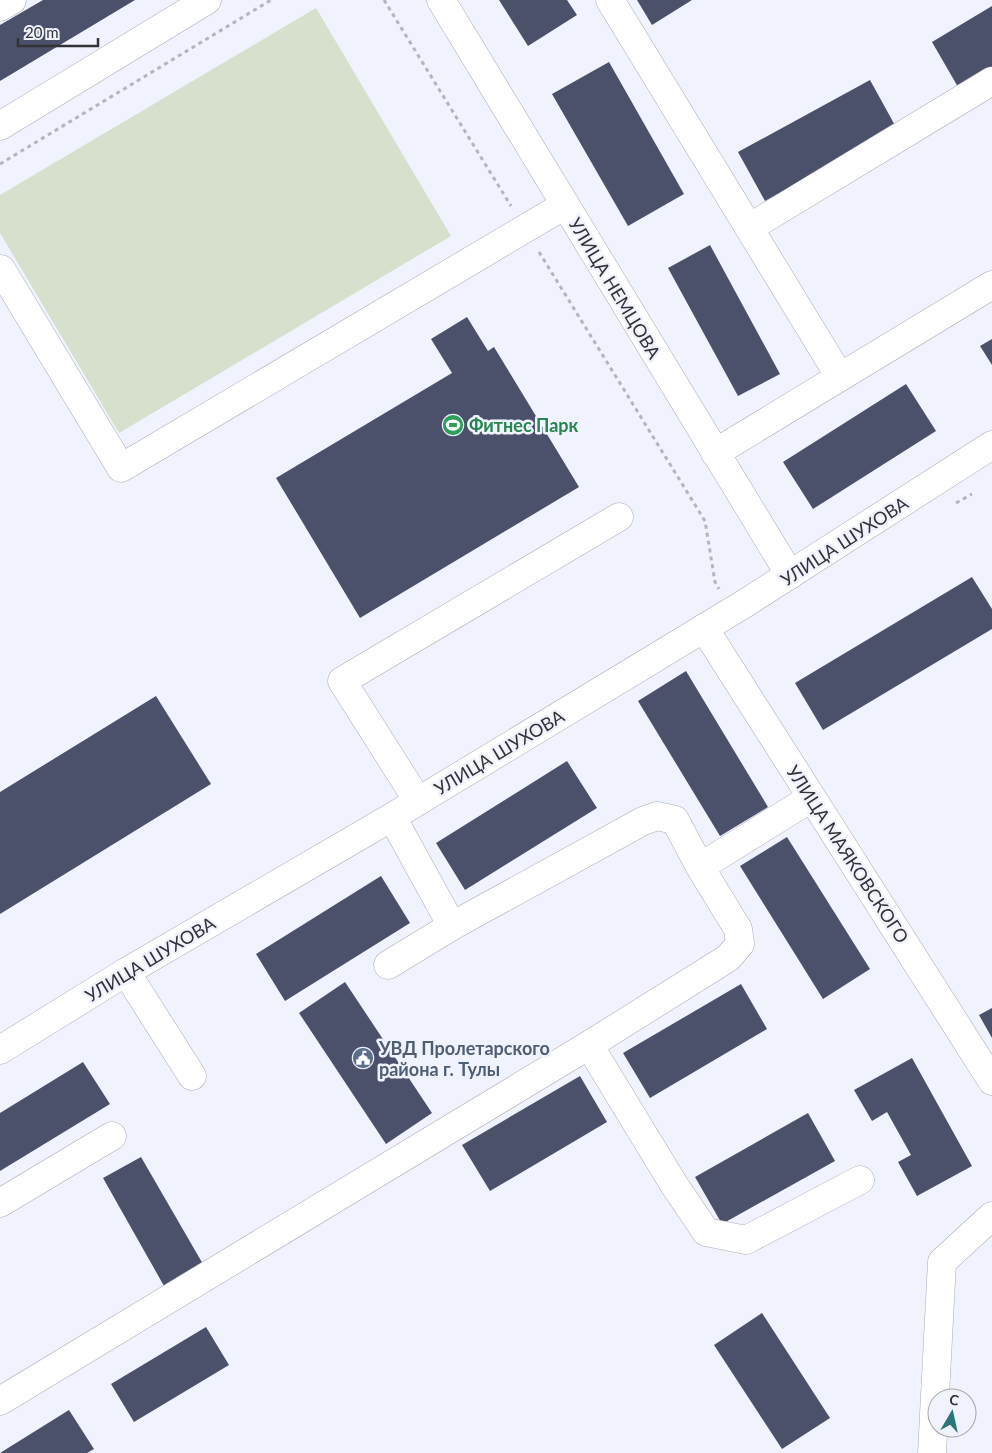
<svg xmlns="http://www.w3.org/2000/svg" width="992" height="1453" font-family="Lato,sans-serif">
  <style>
    .green { fill: #d6e0cd }
    .building { fill: #4c516b }
    .lines { fill: none; stroke-linecap: round; stroke-linejoin: round }
    .minor-casing { stroke: #aaacb7; stroke-width: 29 }
    .path { stroke: #b3b5be; stroke-width: 3; stroke-dasharray: 4 4; stroke-linecap: butt }
    .minor { stroke: #fff; stroke-width: 28 }
    .labels { text-anchor: middle; dominant-baseline: central; stroke-width: 5; stroke-linejoin: round; paint-order: stroke }
    .street-label { font-size: 18px; fill: #323337; stroke: #f0f2fe }
    .leisure-label { font-size: 18px; font-weight: bold; fill: #27864d; stroke: #f0f2fe; text-anchor: start }
    .service-label { font-size: 18px; font-weight: bold; fill: #4e5e75; stroke: #f0f2fe; text-anchor: start }
  </style>
  <rect width="100%" height="100%" fill="#f0f2fe"/>
  <!-- green -->
  <path class="green" d="M316 8 451 236 119 433 0 233V195Z"/>
  <!-- building -->
  <g class="building">
    <path d="M43 0H135L0 81V25Z"/>
    <path d="M499 0H567L577 15 528 46Z"/>
    <path d="M637 0H692L652 25Z"/>
    <path d="M992 6V67L958 87 932 42Z"/>
    <path d="M609 62 684 194 628 226 552 94Z"/>
    <path d="M870 80 897 129 765 201 738 152Z"/>
    <path d="M710 245 780 374 738 396 668 268Z"/>
    <path d="M467 317 488 351 494 347 579 487 360 618 276 478 452 373 431 339Z"/>
    <path d="M992 339V365L980 346Z"/>
    <path d="M906 384 936 431 813 509 783 462Z"/>
    <path d="M972 577 992 609V629L823 730 795 683Z"/>
    <path d="M686 671 768 807 720 836 638 701Z"/>
    <path d="M156 696 211 784 0 914V792Z"/>
    <path d="M567 761 597 808 465 890 436 843Z"/>
    <path d="M787 837 870 969 823 999 740 866Z"/>
    <path d="M381 876 410 923 285 1001 256 954Z"/>
    <path d="M345 982 432 1113 386 1144 299 1013Z"/>
    <path d="M741 984 767 1029 650 1098 623 1053Z"/>
    <path d="M992 1008V1038L979 1015Z"/>
    <path d="M912 1058 972 1166 917 1196 898 1162 911 1155 887 1112 872 1121 854 1090Z"/>
    <path d="M83 1062 110 1104 0 1171V1113Z"/>
    <path d="M580 1076 607 1122 490 1191 462 1145Z"/>
    <path d="M808 1113 835 1161 722 1224 695 1177Z"/>
    <path d="M141 1157 207 1271 168 1293 103 1178Z"/>
    <path d="M762 1313 830 1418 782 1449 714 1345Z"/>
    <path d="M206 1327 229 1365 134 1422 111 1384Z"/>
    <path d="M69 1410 94 1449 87 1453H0Z"/>
  </g>
  <g class="lines">
    <!-- minor casing -->
    <g class="minor-casing">
      <g id="minor">
        <path d="M441 0 790 575"/>
        <path d="M610 0 840 377"/>
        <path d="M0 7 12 0"/>
        <path d="M0 126 207 0"/>
        <path d="M749 228 992 81"/>
        <path d="M1 269 121 468 565 205"/>
        <path d="M715 453 992 285"/>
        <path d="M704 628 992 1081"/>
        <path d="M418 801 342 681 619 517"/>
        <path d="M392 817 452 926"/>
        <path d="M388 965 452 926 643 821 657 816 675 820 700 867"/>
        <path d="M126 972 192 1076"/>
        <path d="M589 1045 673 1183 706 1232 746 1240 860 1180"/>
        <path d="M0 1050 126 972 392 817 744 604 992 445"/>
        <path d="M0 1203 112 1136"/>
        <path d="M0 1401 589 1045 728 958 740 944 738 929 700 867 811 798"/>
        <path d="M932 1453 942 1262 992 1216"/>
      </g>
    </g>
    <!-- path -->
    <g class="path">
      <path d="M384 0 511 206"/>
      <path d="M0 164 271 0"/>
      <path d="M539 252 705 521 715 582 719 589"/>
      <path d="M956 503 972 494"/>
    </g>
    <!-- minor -->
    <use href="#minor" class="minor"/>
  </g>
  <!-- icons -->
  <defs>
    <g id="stadium-disc" transform="scale(1.125)"><circle r="9.5" fill="#2e9e5b" stroke="#f0f2fe"/><path d="M0-5a6.5 5 0 1 0 0 10a6.5 5 0 1 0 0-10ZM-3.5-1.8h7v3.6h-7Z" fill="#fff"/></g>
    <g id="civic-disc" transform="scale(1.125)"><circle r="9.5" fill="#5c6f8a" stroke="#f0f2fe"/><path d="M-.6-6.5H3V-4.5H.6V-3L4-1V1h2V6H-6V1h2V-1L-.6-3ZM-1.2 2.5V6h2.4V2.5Z" fill="#fff"/></g>
  </defs>
  <g fill-rule="evenodd">
    <use href="#stadium-disc" x="453" y="425"/>
    <use href="#civic-disc" x="363" y="1058"/>
  </g>
  <g class="labels">
    <!-- street labels -->
    <g class="street-label">
      <text transform="translate(615 288) rotate(59)">УЛИЦА НЕМЦОВА</text>
      <text transform="translate(844 541) rotate(-33)">УЛИЦА ШУХОВА</text>
      <text transform="translate(499 752) rotate(-31)">УЛИЦА ШУХОВА</text>
      <text transform="translate(848 854) rotate(57)">УЛИЦА МАЯКОВСКОГО</text>
      <text transform="translate(150 959) rotate(-31)">УЛИЦА ШУХОВА</text>
    </g>
    <!-- leisure labels -->
    <g class="leisure-label">
      <text x="469" y="425">Фитнес Парк</text>
    </g>
    <!-- service labels -->
    <g class="service-label">
      <text x="379" y="1048">УВД Пролетарского<tspan x="379" dy="21">района г. Тулы</tspan></text>
    </g>
  </g>
  <!-- north arrow -->
  <g transform="translate(952 1413) rotate(9)"><circle r="24" fill="#f0f2fe" stroke="#a4a6ae"/>
  <path d="M0-4L9 19L0 12L-9 19Z" fill="#2b757b"/>
  <text y="-8" font-size="14" font-weight="bold" text-anchor="middle" fill="#323337">С</text>
  </g>
  <!-- scale -->
  <path d="M18 38v8h80v-8" fill="none" stroke="#323337" stroke-width="2.5"/>
  <text x="25" y="38" font-size="15" fill="#323337" stroke="#f0f2fe" stroke-width="4" paint-order="stroke">20 m</text>
</svg>
